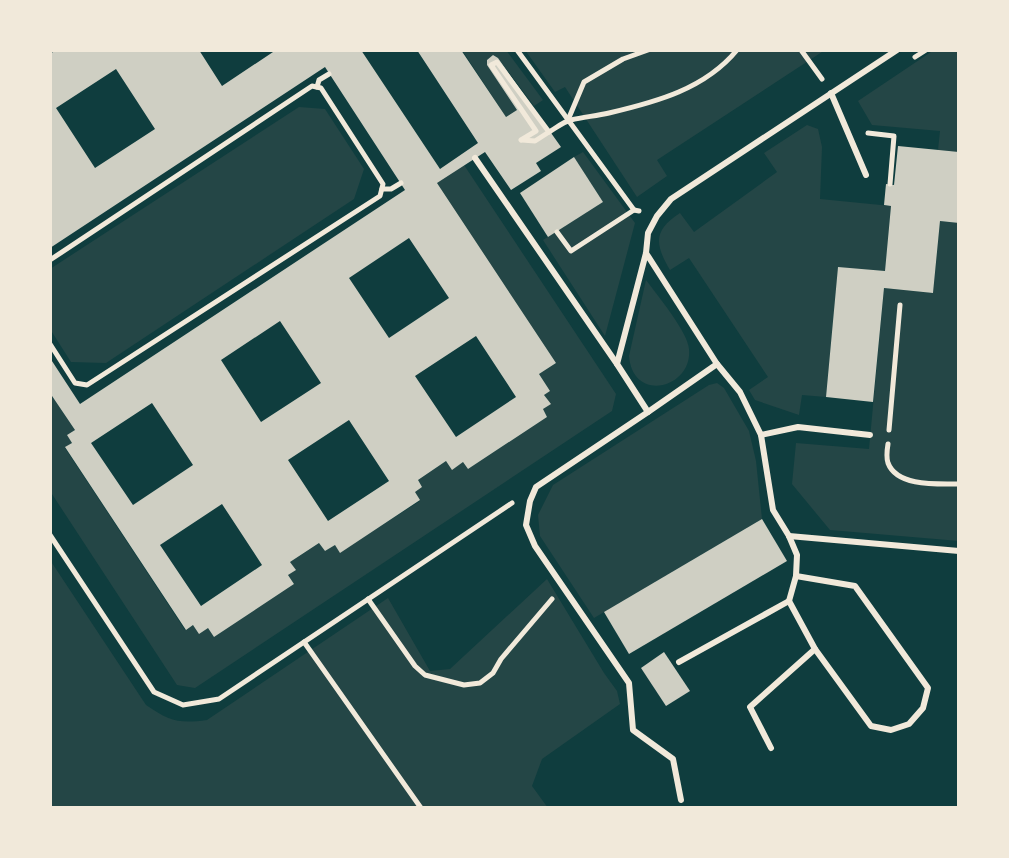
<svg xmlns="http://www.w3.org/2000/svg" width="1009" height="858" font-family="Georgia,serif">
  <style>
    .green { fill: #244646 }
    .building { fill: #cfcfc3; fill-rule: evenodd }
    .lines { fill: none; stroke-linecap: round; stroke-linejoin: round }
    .path { stroke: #f1e9da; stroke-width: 5 }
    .service { stroke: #f1e9da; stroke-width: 6 }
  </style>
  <rect width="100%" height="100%" fill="#0f3d3e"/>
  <!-- green -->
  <g class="green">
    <path d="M462 50H506L543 100 534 106 498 58 493 55 487 60V65L517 110 506 117Z"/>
    <path d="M525 50H825L657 160 667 176 637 197 565 87 555 92Z"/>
    <path d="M934 50H959V152L938 150 940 131 872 125 858 101Z"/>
    <path d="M299 107 325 109 364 169 354 199 106 363 71 362 50 329V269Z"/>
    <path d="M807 125 818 129 822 147 820 199 891 206 885 271 838 268 826 397 802 395 799 415 755 400 749 390 768 377 689 258 670 270C654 243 654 230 680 213L694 232 777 172 764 153Z"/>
    <path d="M583 152 635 223 605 336 543 240 603 202 574 157Z"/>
    <path d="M464 165 616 394 612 411 195 688 177 685 50 491V393L75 430 67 435 72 443 65 448 185 630 193 625 208 628 214 637 294 584 288 575 295 570 290 562 319 543 325 551 335 545 340 552 420 501 415 492 418 480 446 461 452 469 463 462 468 469 547 417 543 409 550 404 544 395 550 391 539 374 556 363 437 183Z"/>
    <path d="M940 221 959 223V541L830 530 792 484 796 443 869 449 884 288 933 293Z"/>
    <path d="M646 280C657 295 688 332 689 349 693 388 633 404 629 356Z"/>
    <path d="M717 383 724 388 749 431 756 461 762 519 594 618 540 536 538 515 553 485 709 385Z"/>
    <path d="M50 560 146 705C169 721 179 724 207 720L388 598 430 671 450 669 547 579 604 673 617 691 620 704 542 759 532 786 548 808H50Z"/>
  </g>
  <!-- building -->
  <g class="building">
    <path d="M56 50H199L222 86 276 50H361L440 169 478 143 417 50H461L506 117 517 110 487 65V60L493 55 498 58 561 147 536 163 541 171 511 190 485 152 437 183 556 363 539 374 550 391 544 395 551 404 543 409 547 417 468 469 463 462 452 470 446 461 418 480 422 487 415 492 420 500 340 553 335 545 325 551 319 543 290 562 296 570 288 575 294 584 214 637 208 628 199 634 193 625 186 630 65 447 72 443 67 435 75 430 50 393V358L80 404 405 190 325 67 50 248V54ZM116 69 155 129 95 168 56 108ZM409 238 449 298 389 338 349 278ZM280 321 321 383 261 422 221 360ZM476 336 516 397 456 437 415 376ZM152 403 193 465 133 505 91 443ZM349 420 389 481 328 521 288 460ZM222 504 262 565 201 606 160 545Z"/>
    <path d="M898 146 959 152V223L940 221 933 293 884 288 873 402 826 397 838 267 885 271 891 206 884 205 886 184 894 185Z"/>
    <path d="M574 157 603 202 548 237 520 193Z"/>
    <path d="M762 519 787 561 629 654 604 612Z"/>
    <path d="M664 652 690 691 666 706 641 668Z"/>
  </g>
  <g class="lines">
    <!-- path -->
    <g class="path">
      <path d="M517 50 634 210 639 211"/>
      <path d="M801 50 822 79"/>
      <path d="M915 57 926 50"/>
      <path d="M317 87 319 80 329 74"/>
      <path d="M568 120 584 82 623 59 648 50"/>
      <path d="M868 133 894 136 890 184"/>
      <path d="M521 140 536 131 491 65 497 62 549 132C556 128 563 122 571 120 583 117 596 116 609 113 656 102 705 89 737 50"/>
      <path d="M522 140 535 141 549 132"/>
      <path d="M382 189H391L401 183"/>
      <path d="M557 232 571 251 634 210"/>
      <path d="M50 260 312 86 321 88 383 184 380 196 87 385 75 383 50 344"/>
      <path d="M889 430 900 305"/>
      <path d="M888 444C887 450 886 457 888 463 897 487 938 484 959 484"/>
      <path d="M50 535 154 692 183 705 219 699 512 503"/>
      <path d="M368 599 415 666 425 675 464 685 480 683 493 673 501 659 552 599"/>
      <path d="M304 642 421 808"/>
    </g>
    <!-- service -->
    <g class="service">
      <path d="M831 93 866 175"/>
      <path d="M475 158 617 364"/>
      <path d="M646 253 717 364 648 412 617 364 646 253 648 233 657 216 671 199 897 50"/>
      <path d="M648 412 536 487 530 501 526 525 535 546 629 683 633 730 673 759 681 800"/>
      <path d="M761 435 798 427 870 435"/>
      <path d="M789 536 959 551"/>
      <path d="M789 601 815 649 871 726 891 730 909 724 923 708 928 688 855 586 796 576"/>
      <path d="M679 662 789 601 796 576 797 555 789 536 773 510 761 435 740 392 717 364"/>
      <path d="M771 748 750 707 815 649"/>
    </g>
  </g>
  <!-- border -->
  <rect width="1009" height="858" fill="none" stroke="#f1e9da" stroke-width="104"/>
</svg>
